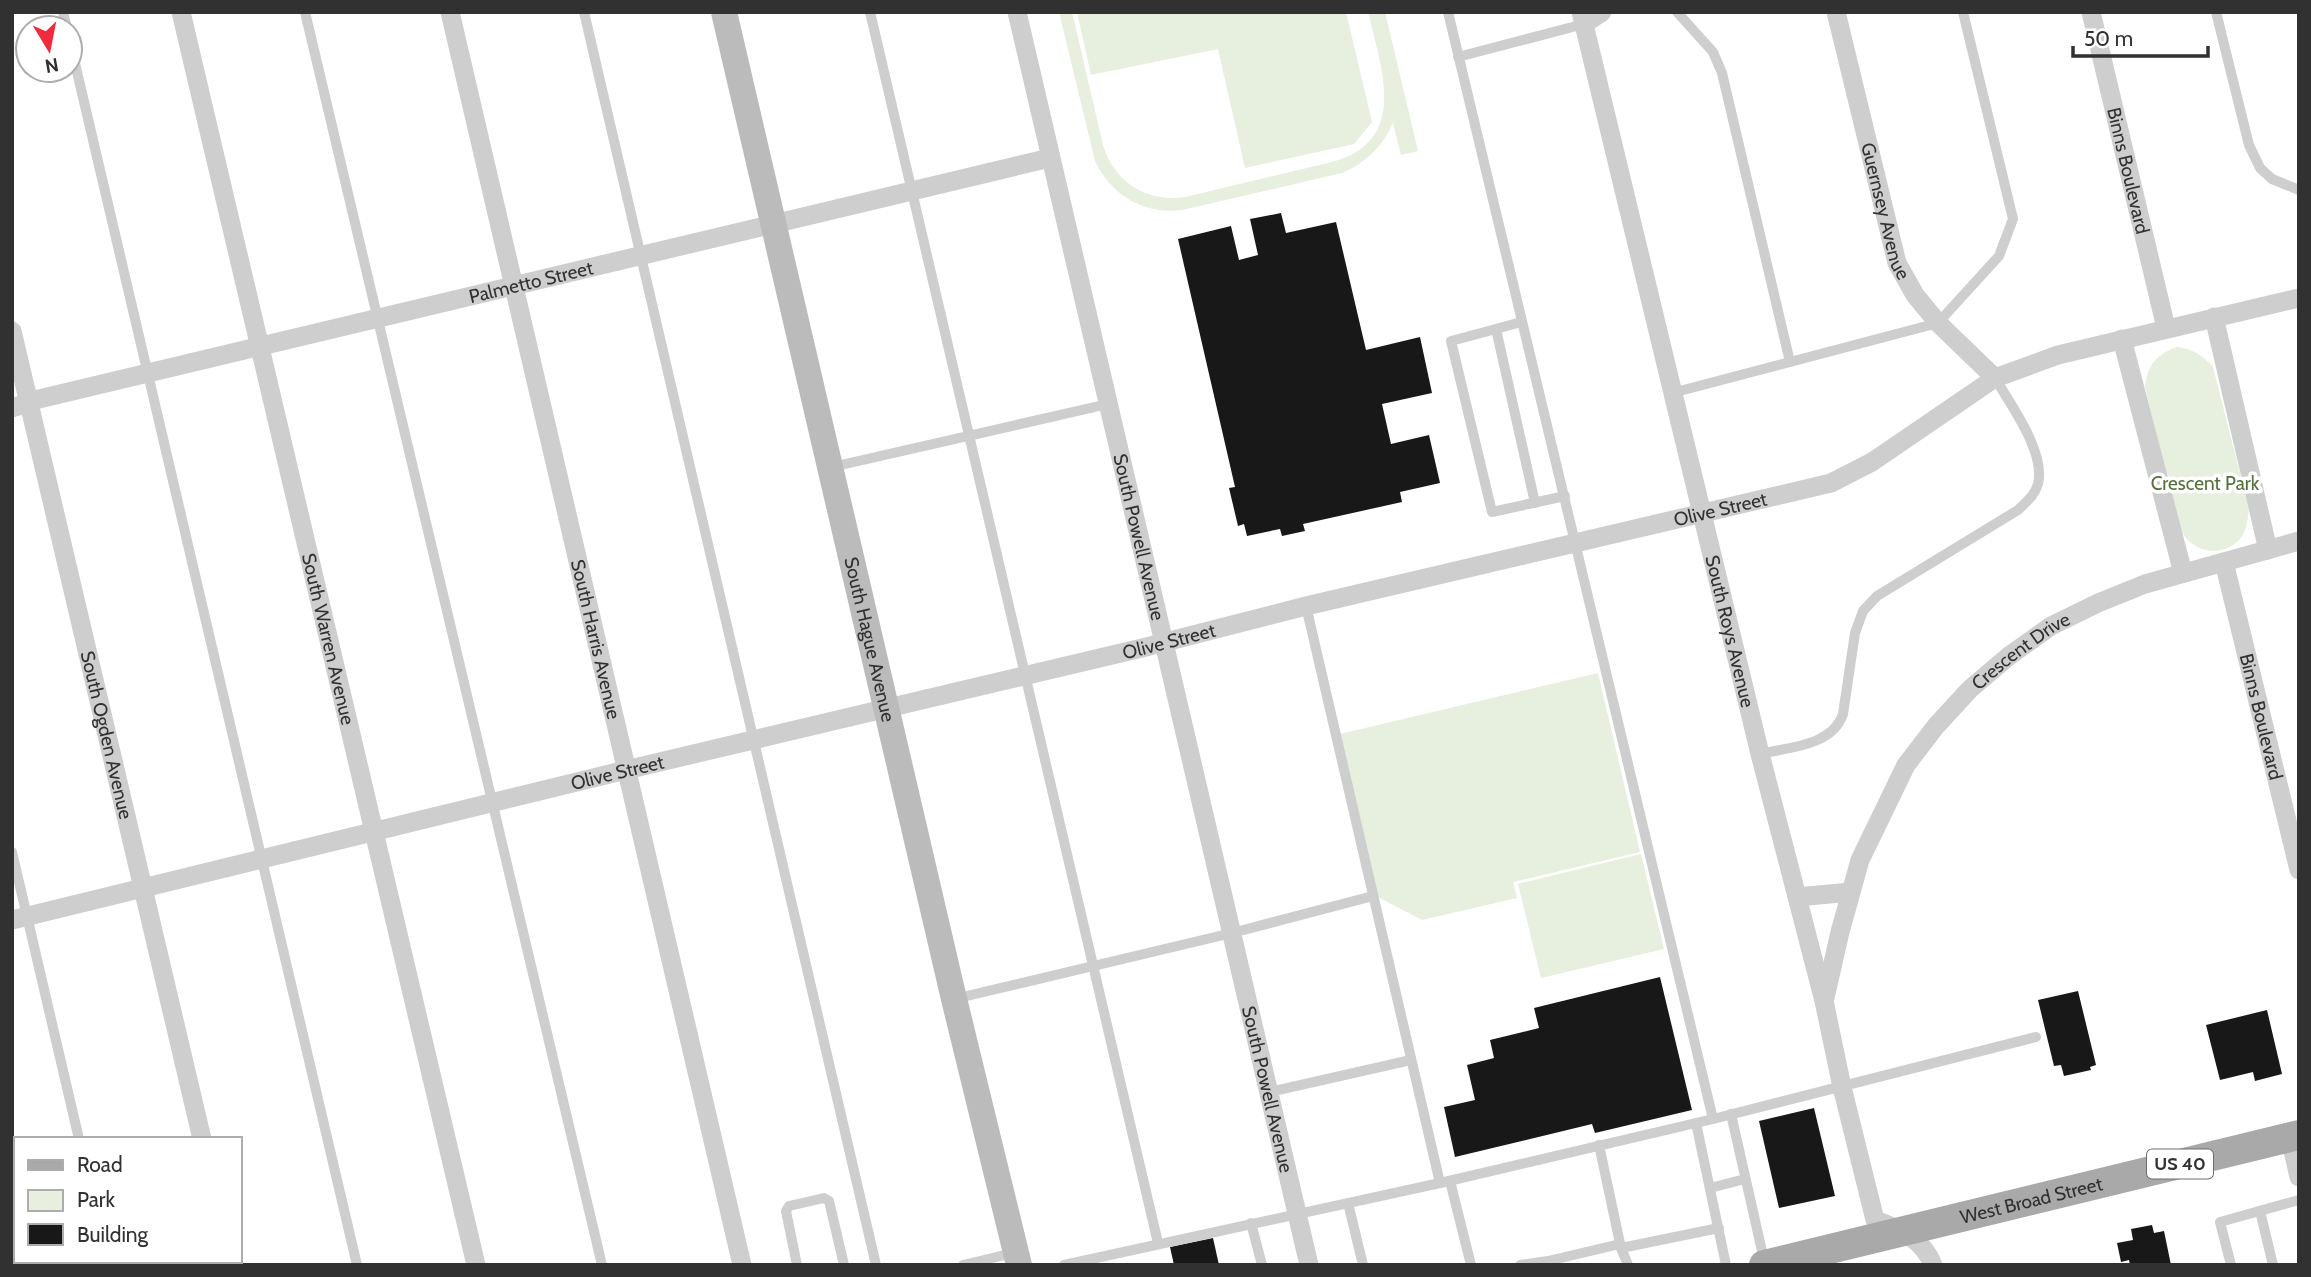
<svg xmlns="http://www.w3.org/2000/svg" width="2311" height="1277" font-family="Cabin,sans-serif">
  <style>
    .green { fill: #e7efdf }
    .building { fill: #181818 }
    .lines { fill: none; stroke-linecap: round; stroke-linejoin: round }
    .service { stroke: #cecece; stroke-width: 10 }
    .minor { stroke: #cecece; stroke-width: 19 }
    .secondary { stroke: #bbb; stroke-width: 26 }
    .primary { stroke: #a9a9a9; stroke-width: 30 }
    .labels { text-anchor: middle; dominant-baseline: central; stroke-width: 7; stroke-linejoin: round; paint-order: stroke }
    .shield { fill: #fff; stroke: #6f6f6f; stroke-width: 2 }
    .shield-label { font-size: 18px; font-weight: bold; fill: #313131 }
    .street-label { font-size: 19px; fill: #313131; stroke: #fff }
    .park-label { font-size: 19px; fill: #54703b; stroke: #fff }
  </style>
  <rect width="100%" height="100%" fill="#fff"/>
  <!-- green -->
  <g class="green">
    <path d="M1059 12H1072L1103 145C1114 182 1147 203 1185 197L1332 162C1410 141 1381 68 1368 12H1385L1418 151 1401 155 1393 123C1382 147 1366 163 1342 173L1182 210C1144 215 1111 195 1095 161Z"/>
    <path d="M1077 12H1346L1372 122 1354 144 1245 168 1218 49 1091 75Z"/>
    <path d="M2177 347C2193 349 2202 355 2213 367L2249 509C2247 527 2245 541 2227 548 2212 555 2193 549 2184 535 2174 519 2170 495 2166 477 2159 447 2152 417 2145 387 2147 365 2157 354 2177 347Z"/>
    <path d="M1598 673 1640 852 1513 882 1517 898 1422 920 1378 897 1340 734Z"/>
    <path d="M1641 854 1664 949 1541 978 1518 884Z"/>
  </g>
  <!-- building -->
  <g class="building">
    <path d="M1281 213 1286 233 1336 222 1366 350 1420 337 1432 393 1382 404 1391 444 1429 435 1440 483 1400 492 1402 502 1303 524 1305 531 1282 536 1280 529 1247 536 1244 524 1238 526 1229 488 1235 487 1178 239 1231 226 1239 260 1258 255 1250 219Z"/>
    <path d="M1660 977 1692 1110 1595 1133 1592 1124 1455 1157 1444 1107 1475 1100 1467 1065 1494 1058 1490 1040 1539 1028 1534 1008Z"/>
    <path d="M2078 991 2096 1065 2090 1067 2091 1070 2064 1076 2061 1065 2054 1066 2038 1000Z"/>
    <path d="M2267 1010 2282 1074 2255 1081 2253 1072 2220 1080 2206 1025Z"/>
    <path d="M1814 1108 1835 1196 1779 1208 1759 1121Z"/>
    <path d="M2152 1225 2154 1233 2164 1231 2171 1265H2130L2129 1260 2121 1262 2117 1243 2133 1240 2131 1229Z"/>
    <path d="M1213 1238 1219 1265H1174L1170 1247Z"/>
  </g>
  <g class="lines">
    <!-- service -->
    <g class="service">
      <path d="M63 12 67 28"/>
      <path d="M305 12 602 1265"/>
      <path d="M584 12 876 1265"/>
      <path d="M870 12 1158 1243"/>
      <path d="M1448 12 1713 1119"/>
      <path d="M2216 12 2249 145 2260 168 2272 179 2299 190"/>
      <path d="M70 42 357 1265"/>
      <path d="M1458 57 1584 24"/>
      <path d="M1496 329 1521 322"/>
      <path d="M1790 362 1938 323 1999 256 2013 219 1963 12"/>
      <path d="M1672 393 1790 362 1722 73 1713 52 1677 12"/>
      <path d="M832 467 1108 404"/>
      <path d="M1535 503 1496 329 1451 341 1492 512 1565 496"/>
      <path d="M1306 606 1440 1183"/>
      <path d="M1760 754C1790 747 1832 746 1843 714L1855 633 1863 611 1877 596 2018 510C2026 502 2035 495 2038 484 2046 452 2010 404 1995 378"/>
      <path d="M12 852 79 1139"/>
      <path d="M954 999 1232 933 1373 896"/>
      <path d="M1269 1092 1411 1060"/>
      <path d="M1731 1114 1764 1260"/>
      <path d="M1696 1123 1726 1265"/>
      <path d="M1599 1145 1621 1248 1628 1265"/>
      <path d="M1450 1181 1471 1265"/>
      <path d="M1710 1188 1745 1179"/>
      <path d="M1348 1203 1363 1265"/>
      <path d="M2260 1211 2273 1265"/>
      <path d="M1251 1223 1262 1265"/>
      <path d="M1621 1248 1719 1228"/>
      <path d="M107 1261 108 1265"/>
      <path d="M797 1265 786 1211 789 1206 824 1198 829 1201 844 1265"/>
      <path d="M963 1265 1013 1253"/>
      <path d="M1064 1265 1440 1183 1713 1119 2036 1037"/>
      <path d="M1520 1265 1548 1261 1620 1244"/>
      <path d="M2231 1265 2220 1222 2299 1200"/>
    </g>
    <!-- minor -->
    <g class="minor">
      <path id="s1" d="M181 12 476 1265"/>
      <path id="s2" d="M450 12 742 1265"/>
      <path id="s3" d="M1017 12 1309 1265"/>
      <path id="s4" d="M1581 12 1760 754 1824 1001 1842 1087 1875 1220C1900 1229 1923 1239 1933 1265"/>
      <path id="s5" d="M1836 12 1897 263 1915 295 1938 323 1995 378"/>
      <path id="s6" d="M2091 12 2166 328"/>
      <path d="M1584 24 1602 12"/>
      <path d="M2214 317 2268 550"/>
      <path id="s7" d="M12 331 202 1139"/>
      <path d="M2122 339 2183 573"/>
      <path id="s8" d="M12 408 39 399 1050 158"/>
      <path id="s9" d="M2224 562 2299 870"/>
      <path d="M1797 897 1851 892"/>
      <path id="s10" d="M12 920 626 770 1142 648 1306 606 1831 483 1872 462 1995 378 2058 355 2299 298"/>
      <path id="s11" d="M1825 998 1840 932 1860 860 1906 765 1936 726 1970 689 2009 656 2051 626 2098 603 2145 584 2299 541"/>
      <path d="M2290 1138 2299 1177"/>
      <path d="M231 1261 232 1265"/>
    </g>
    <!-- secondary -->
    <path class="secondary" id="s12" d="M724 12 954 999 1019 1265"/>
    <!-- primary -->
    <path class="primary" id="s13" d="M1764 1265 2299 1135"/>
  </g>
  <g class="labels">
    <!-- shield labels -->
    <rect class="shield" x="2147" y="1149.5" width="66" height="29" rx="5"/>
    <g class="shield-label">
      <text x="2180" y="1164">US 40</text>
    </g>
    <!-- street labels -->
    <g class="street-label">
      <text stroke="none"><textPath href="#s6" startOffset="163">Binns Boulevard</textPath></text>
      <text stroke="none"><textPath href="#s5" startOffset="205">Guernsey Avenue</textPath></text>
      <text stroke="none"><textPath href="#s8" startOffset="534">Palmetto Street</textPath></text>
      <text stroke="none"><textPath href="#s10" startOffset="1757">Olive Street</textPath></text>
      <text stroke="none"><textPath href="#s3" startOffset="539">South Powell Avenue</textPath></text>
      <text stroke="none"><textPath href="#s4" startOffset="637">South Roys Avenue</textPath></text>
      <text stroke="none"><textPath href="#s1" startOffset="644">South Warren Avenue</textPath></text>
      <text stroke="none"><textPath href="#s2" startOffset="644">South Harris Avenue</textPath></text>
      <text stroke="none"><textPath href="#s12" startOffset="644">South Hague Avenue</textPath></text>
      <text stroke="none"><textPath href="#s10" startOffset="1190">Olive Street</textPath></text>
      <text stroke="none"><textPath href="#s11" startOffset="411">Crescent Drive</textPath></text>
      <text stroke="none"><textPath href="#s9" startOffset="159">Binns Boulevard</textPath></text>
      <text stroke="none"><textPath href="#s7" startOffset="415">South Ogden Avenue</textPath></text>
      <text stroke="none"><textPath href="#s10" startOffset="623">Olive Street</textPath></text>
      <text stroke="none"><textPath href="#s3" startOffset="1106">South Powell Avenue</textPath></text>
      <text stroke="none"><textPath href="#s13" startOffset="275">West Broad Street</textPath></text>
    </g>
    <!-- park labels -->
    <g class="park-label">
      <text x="2205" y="483">Crescent Park</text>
    </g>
  </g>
  <!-- border -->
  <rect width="2311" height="1277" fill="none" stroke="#313131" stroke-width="28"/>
  <!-- legend -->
  <rect x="14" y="1137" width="228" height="126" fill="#ffffff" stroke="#adadad" stroke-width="2"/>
  <rect x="28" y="1160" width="35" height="10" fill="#a9a9a9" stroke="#adadad" stroke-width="2"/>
  <text x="77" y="1172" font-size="21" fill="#313131">Road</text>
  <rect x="28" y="1190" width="35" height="21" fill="#e7efdf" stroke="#adadad" stroke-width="2"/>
  <text x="77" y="1207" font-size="21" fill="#313131">Park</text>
  <rect x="28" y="1224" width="35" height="21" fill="#181818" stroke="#adadad" stroke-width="2"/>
  <text x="77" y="1242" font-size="21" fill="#313131">Building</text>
  <!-- north arrow -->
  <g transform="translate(49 49) rotate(170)"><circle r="33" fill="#ffffff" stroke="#adadad" stroke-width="2"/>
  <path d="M0-5L12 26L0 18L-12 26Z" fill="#f02b3b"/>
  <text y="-10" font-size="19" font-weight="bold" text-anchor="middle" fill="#313131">N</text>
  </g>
  <!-- scale -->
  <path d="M2073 46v10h135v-10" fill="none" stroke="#313131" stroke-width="3.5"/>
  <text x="2084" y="46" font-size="21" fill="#313131" stroke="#ffffff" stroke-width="5" paint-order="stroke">50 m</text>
</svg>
